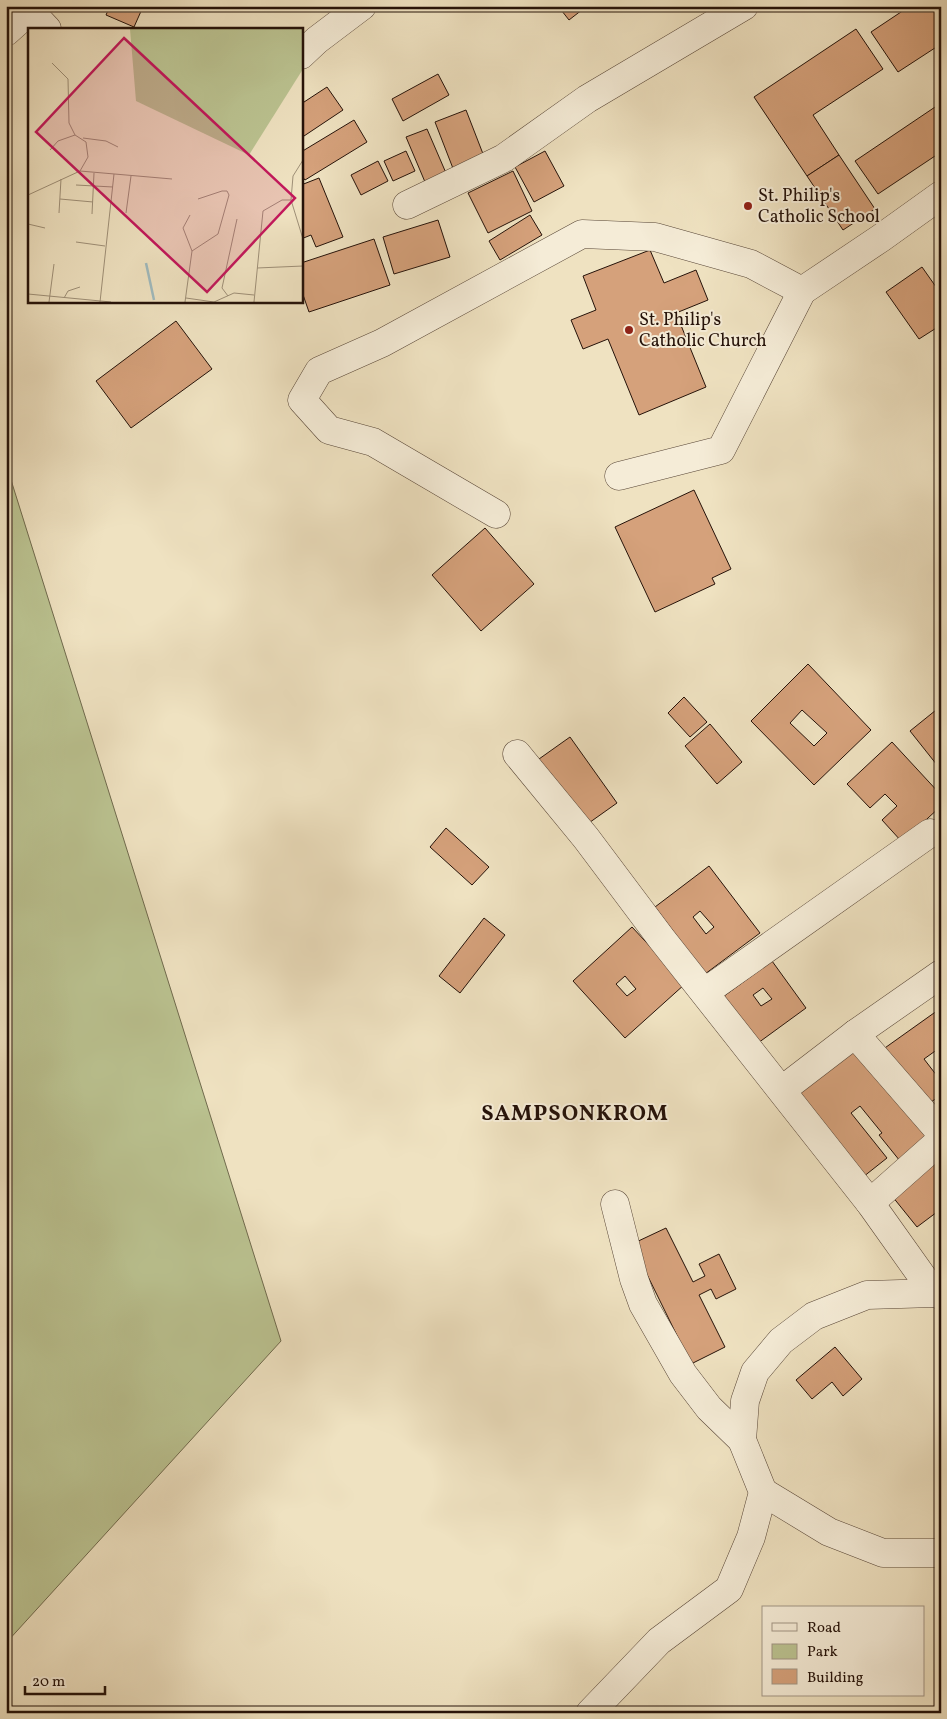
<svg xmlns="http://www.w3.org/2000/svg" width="947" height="1719" font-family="Vollkorn,serif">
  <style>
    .green { fill: #bbc391; stroke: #706a4d }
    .building { fill: #d5a17b; stroke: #251209; fill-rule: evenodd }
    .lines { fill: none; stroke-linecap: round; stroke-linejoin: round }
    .minor-casing { stroke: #584637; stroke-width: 29 }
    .minor { stroke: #f5ecd7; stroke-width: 28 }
    .poi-dot { fill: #8f2418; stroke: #f5ecd7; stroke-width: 2 }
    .labels { text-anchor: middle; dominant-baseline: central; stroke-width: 4; stroke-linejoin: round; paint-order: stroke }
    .poi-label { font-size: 18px; fill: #251209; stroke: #f5ecd7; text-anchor: start }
    .district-label { font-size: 22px; font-weight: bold; letter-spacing: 1px; fill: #251209; stroke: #f5ecd7 }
    .inset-river { fill: none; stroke: #a0babe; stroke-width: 2.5 }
    .inset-road { fill: none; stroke: #9e8f77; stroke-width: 1 }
    .view { fill: #c2185b; fill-opacity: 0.15; stroke: #c2185b; stroke-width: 2.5 }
    .inset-edge { fill: none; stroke: #251209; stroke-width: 2.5 }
  </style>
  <rect width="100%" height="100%" fill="#efe2c1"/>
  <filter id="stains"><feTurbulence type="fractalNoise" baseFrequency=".004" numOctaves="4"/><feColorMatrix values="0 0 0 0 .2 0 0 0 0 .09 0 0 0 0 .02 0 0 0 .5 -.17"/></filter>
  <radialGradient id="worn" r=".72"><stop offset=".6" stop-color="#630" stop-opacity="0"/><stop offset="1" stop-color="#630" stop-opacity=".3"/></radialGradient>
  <!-- green -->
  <path class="green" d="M6 464 281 1341 6 1643Z"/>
  <!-- building -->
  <g class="building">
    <path d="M110 6H137L142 9 134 27 106 15Z"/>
    <path d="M558 6H587L569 20Z"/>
    <path d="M910 6H934L941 16V44L898 72 871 32Z"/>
    <path d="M856 29 883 69 813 115 839 155 807 176 754 97Z"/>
    <path d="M438 74 449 95 403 121 392 99Z"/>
    <path d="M327 87 343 110 301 138V104Z"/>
    <path d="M941 103V152L878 194 855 161Z"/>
    <path d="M466 110 485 159 454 171 435 122Z"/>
    <path d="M354 120 367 142 305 180 301 175V152Z"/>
    <path d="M427 129 446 173 425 182 406 137Z"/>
    <path d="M406 151 415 171 393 181 384 161Z"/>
    <path d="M545 151 564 186 534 202 515 167Z"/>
    <path d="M839 155 875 209 843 230 807 176Z"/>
    <path d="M378 161 388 181 361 195 351 175Z"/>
    <path d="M513 171 532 211 488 233 468 193Z"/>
    <path d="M319 178 343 237 316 247 311 235 301 239V185Z"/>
    <path d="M530 215 542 235 500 260 489 241Z"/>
    <path d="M438 220 450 257 394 274 383 237Z"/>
    <path d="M374 239 390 285 309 312 301 289V263Z"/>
    <path d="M650 250 664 283 696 270 708 300 676 313 706 387 639 415 608 339 583 349 571 320 596 310 583 276Z"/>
    <path d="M922 267 941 294V325L919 339 886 292Z"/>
    <path d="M176 321 212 369 131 428 96 381Z"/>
    <path d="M694 490 731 569 712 578 715 584 655 612 615 527Z"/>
    <path d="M485 528 534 584 481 631 432 575Z"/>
    <path d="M808 664 871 730 814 785 751 721ZM802 710 827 733 814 746 790 723Z"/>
    <path d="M684 697 707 722 690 737 668 713Z"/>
    <path d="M941 706V770L910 731Z"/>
    <path d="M710 724 742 762 717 784 685 746Z"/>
    <path d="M570 737 617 803 586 825 539 759Z"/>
    <path d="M892 742 941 795V806L902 842 882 820 897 806 885 794 870 808 847 784Z"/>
    <path d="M446 828 489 867 472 885 430 847Z"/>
    <path d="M709 866 760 933 705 974 655 907ZM700 911 714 927 706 934 693 917Z"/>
    <path d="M484 918 505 935 460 993 439 976Z"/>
    <path d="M632 927 685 984 625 1038 573 981ZM625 976 636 989 627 996 616 984Z"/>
    <path d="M772 961 806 1008 758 1043 724 996ZM763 988 772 999 761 1006 753 995Z"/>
    <path d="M941 1008V1052L938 1049 924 1059 941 1081V1095L924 1107 882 1050Z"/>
    <path d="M855 1047 929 1138 900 1161 879 1135 882 1133 860 1106 851 1113 887 1158 863 1177 796 1094Z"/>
    <path d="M941 1156V1209L917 1227 892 1196Z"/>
    <path d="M666 1228 693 1282 705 1276 699 1264 719 1254 736 1289 716 1299 711 1289 699 1295 725 1347 691 1364 632 1244Z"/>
    <path d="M835 1347 862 1379 843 1396 832 1382 812 1399 796 1380Z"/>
  </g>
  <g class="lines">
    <!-- minor casing -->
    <g class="minor-casing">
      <g id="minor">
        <path d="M31 12 47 29"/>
        <path d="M6 32 35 6"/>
        <path d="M301 55 317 40 362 6"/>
        <path d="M407 205 504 158 587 99 744 6"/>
        <path d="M619 476 721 450 802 291"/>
        <path d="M496 514 373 442 329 430 302 400 319 371 382 343 582 234 655 237 751 264 802 291 881 238 941 195"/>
        <path d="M517 754 586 838 661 938 870 1203 934 1293"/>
        <path d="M705 992 930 833"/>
        <path d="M855 1034 941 1133"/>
        <path d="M782 1090 855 1034 941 974"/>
        <path d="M870 1203 941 1140"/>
        <path d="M615 1204 634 1279 643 1304 683 1374 709 1408 742 1440"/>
        <path d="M763 1492 829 1532 883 1553H941"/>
        <path d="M590 1713 659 1641 729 1589 751 1537 763 1492 742 1440 745 1401 755 1372 781 1341 814 1316 867 1295 934 1293 941 1295"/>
      </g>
    </g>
    <!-- minor -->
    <use href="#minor" class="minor"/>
  </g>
  <!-- markers -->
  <g class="poi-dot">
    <circle cx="748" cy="206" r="5"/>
    <circle cx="629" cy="330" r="5"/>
  </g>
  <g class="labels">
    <!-- poi labels -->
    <g class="poi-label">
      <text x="758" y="196">St. Philip's<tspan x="758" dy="21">Catholic School</tspan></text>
      <text x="639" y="320">St. Philip's<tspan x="639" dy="21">Catholic Church</tspan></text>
    </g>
    <!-- district labels -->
    <g class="district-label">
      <text x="575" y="1114">SAMPSONKROM</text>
    </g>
  </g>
  <!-- overview -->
  <g transform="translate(28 28)">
    <rect width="275" height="275" fill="#efe2c1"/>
    <path d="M102 1H275V41L221 127 108 73Z" fill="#bbc391"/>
    <path class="inset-river" d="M118 235 126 272"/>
    <path class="inset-road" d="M55 110 78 113 90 119M22 122 30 113 47 107M275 132 265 148 263 172 275 211M52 143 144 151M48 157 85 159M0 167 52 143 60 129 58 114 47 107 41 95 40 51 24 35M32 171 65 174M31 185 33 151M98 185 103 148M64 186 66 145M162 187 155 200 164 223M0 196 17 200M48 214 77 218M229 240 275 238M0 266 83 274M200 268 194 260 209 191M36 270 40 263 52 259M158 270 186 274 206 265 226 267M21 274 26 236M72 274 86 146M157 274 164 223 190 206 201 167 199 163H194L170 171M226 274 235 183 254 172H263"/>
    <path class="view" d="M96 10 267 170 179 264 8 104Z"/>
    <rect width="275" height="275" class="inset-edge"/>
  </g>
  <!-- margin -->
  <rect width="947" height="1719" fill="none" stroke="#efe2c1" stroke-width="25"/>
  <rect x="8" y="8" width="932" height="1704" fill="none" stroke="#251209" stroke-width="2.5"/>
  <rect x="12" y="12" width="922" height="1694" fill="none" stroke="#251209"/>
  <!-- legend -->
  <rect x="762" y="1606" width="162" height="90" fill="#f5ecd7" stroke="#a29585"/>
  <rect x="772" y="1623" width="25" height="8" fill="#f5ecd7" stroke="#a29585"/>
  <text x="807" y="1632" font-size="15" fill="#251209">Road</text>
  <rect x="772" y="1644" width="25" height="15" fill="#bbc391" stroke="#a29585"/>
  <text x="807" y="1656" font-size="15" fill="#251209">Park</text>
  <rect x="772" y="1669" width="25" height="15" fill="#d5a17b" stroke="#a29585"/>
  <text x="807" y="1682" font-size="15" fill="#251209">Building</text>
  <!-- scale -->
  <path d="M25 1686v8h80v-8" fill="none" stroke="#251209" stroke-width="2.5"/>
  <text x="32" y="1686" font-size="15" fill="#251209" stroke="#f5ecd7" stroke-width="4" paint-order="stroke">20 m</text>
  <rect width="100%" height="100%" filter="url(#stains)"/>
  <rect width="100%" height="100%" fill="url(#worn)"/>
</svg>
